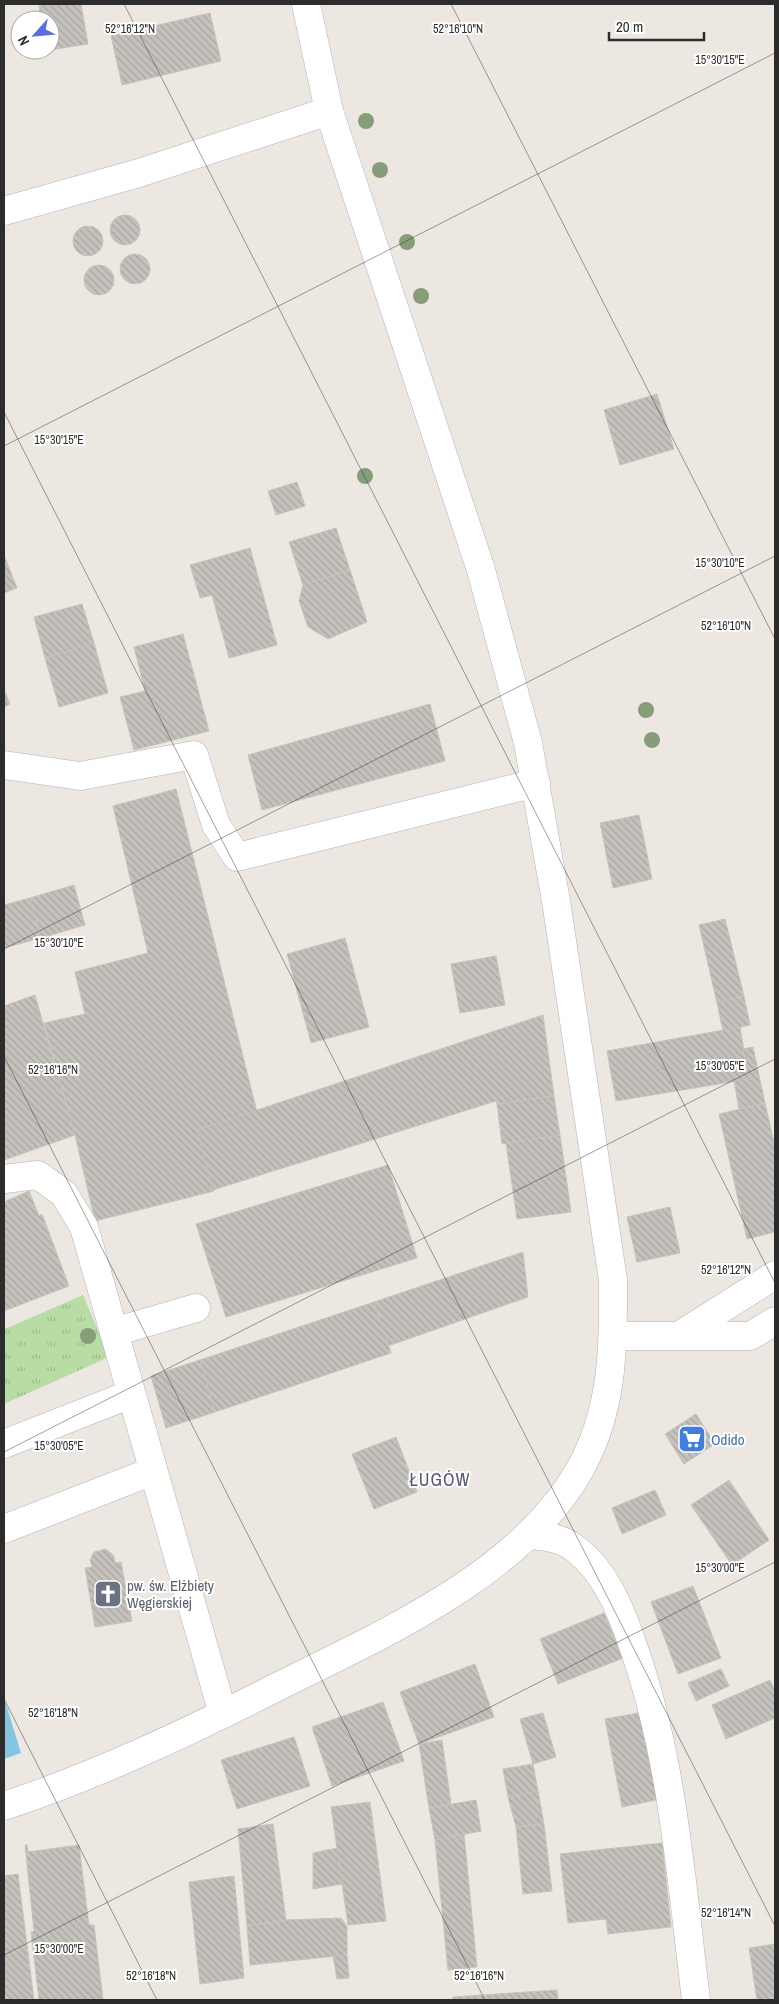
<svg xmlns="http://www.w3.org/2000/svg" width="779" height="2004" font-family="'Archivo Narrow',sans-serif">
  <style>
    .grass { fill: url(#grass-tufts) }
    .water { fill: #81c7e1 }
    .building { fill: url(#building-back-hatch); stroke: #c8c3ba }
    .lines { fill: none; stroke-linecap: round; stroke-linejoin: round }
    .minor-casing { stroke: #b1b2bb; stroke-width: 29 }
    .minor { stroke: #fff; stroke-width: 28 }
    .tree { fill: #859e79 }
    .ticks { fill: none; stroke: #2c2c2c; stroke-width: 1; stroke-opacity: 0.45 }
    .labels { text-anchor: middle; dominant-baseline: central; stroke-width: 4; stroke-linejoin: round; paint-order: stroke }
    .shop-label { font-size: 15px; fill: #366cbe; stroke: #fff; text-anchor: start }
    .worship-label { font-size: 15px; fill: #5b616d; stroke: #fff; text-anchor: start }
    .quarter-label { font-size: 18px; letter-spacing: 1px; fill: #525878; stroke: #fff }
    .ticks-label { font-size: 12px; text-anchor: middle; fill: #2c2c2c; stroke: #fff; stroke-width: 4; stroke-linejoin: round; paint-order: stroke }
  </style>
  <defs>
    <pattern id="grass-tufts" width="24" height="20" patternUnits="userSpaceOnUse" patternTransform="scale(1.25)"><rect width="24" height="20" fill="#b7dca4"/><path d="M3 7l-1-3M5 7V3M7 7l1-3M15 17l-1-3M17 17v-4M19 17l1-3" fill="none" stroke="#9ebd8d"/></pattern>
    <pattern id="building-back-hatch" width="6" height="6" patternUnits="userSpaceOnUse" patternTransform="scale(1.25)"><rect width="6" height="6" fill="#c5c1bc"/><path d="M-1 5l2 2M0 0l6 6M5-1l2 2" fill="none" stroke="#a9a6a2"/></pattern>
  </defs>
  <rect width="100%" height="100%" fill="#ece7e1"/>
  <!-- grass -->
  <path class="grass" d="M83 1295 109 1357 4 1404V1327L5 1329Z"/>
  <!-- water -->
  <path class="water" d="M4 1698 21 1753 4 1759Z"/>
  <!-- building -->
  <g class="building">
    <path d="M39 4H81L88 44 50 50V20H41Z"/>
    <path d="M210 13 221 61 122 85 111 36Z"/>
    <circle cx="125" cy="230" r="15"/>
    <circle cx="88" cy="241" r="15"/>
    <circle cx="135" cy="269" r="15"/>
    <circle cx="99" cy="280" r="15"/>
    <path d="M657 394 674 449 620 465 604 410Z"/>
    <path d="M297 482 305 506 276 515 268 491Z"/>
    <path d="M336 528 350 570 303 585 289 542Z"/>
    <path d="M250 548 277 645 229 658 212 595 200 598 190 565Z"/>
    <path d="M4 555 17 588 4 593Z"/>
    <path d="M350 570 367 622 328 639 308 627 299 601 303 585Z"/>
    <path d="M82 604 94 643 45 658 34 617Z"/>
    <path d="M183 634 209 731 134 750 120 697 145 691 134 647Z"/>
    <path d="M94 643 108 693 59 707 45 658Z"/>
    <path d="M4 690 10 704 4 707Z"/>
    <path d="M430 704 445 761 262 810 248 755Z"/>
    <path d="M176 789 257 1112 197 1130 214 1191 95 1221 75 1135 44 1023 85 1014 75 972 148 953 113 806Z"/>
    <path d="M639 815 652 879 613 888 600 823Z"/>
    <path d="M74 885 85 925 41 938 30 898Z"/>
    <path d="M30 898 41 938 4 948V905Z"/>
    <path d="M725 919 744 996 717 1003 699 925Z"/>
    <path d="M345 938 369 1027 311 1043 287 954Z"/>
    <path d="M496 956 505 1005 460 1013 451 964Z"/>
    <path d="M35 995 75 1135 4 1160V1006Z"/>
    <path d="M744 996 750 1025 723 1031 717 1003Z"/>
    <path d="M543 1015 554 1096 497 1104 496 1101 213 1190 197 1130Z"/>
    <path d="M740 1027 749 1079 616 1101 607 1051Z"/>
    <path d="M753 1047 765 1103 739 1109 734 1081 749 1079 743 1049Z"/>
    <path d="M554 1096 560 1135 502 1144 497 1104Z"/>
    <path d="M765 1103 775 1147V1232L747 1239 719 1114Z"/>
    <path d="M560 1135 571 1212 517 1219 506 1143Z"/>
    <path d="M388 1165 417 1258 226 1317 196 1224Z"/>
    <path d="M29 1191 39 1216 42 1214 69 1286 4 1311V1202Z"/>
    <path d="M670 1207 680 1253 637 1262 627 1217Z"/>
    <path d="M523 1252 528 1297 388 1346 374 1302Z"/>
    <path d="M374 1302 391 1353 215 1412 200 1360Z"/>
    <path d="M200 1360 215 1412 166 1428 151 1376Z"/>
    <path d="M696 1414 715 1444 684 1464 665 1434Z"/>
    <path d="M396 1437 417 1492 374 1509 352 1454Z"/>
    <path d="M729 1480 769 1540 732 1565 691 1505Z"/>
    <path d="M655 1490 666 1515 622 1534 612 1508Z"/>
    <path d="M106 1549 114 1556 115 1563 121 1562 132 1621 95 1627 85 1568 92 1567 90 1560 94 1552Z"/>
    <path d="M693 1586 721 1658 678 1674 651 1602Z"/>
    <path d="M604 1613 623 1658 558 1684 540 1639Z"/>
    <path d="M475 1664 494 1717 419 1744 400 1692Z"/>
    <path d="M721 1669 729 1686 696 1701 688 1683Z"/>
    <path d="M770 1680 775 1691V1718L726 1739 712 1705Z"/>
    <path d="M383 1702 404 1761 332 1786 312 1727Z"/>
    <path d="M644 1712 661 1799 622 1807 605 1719Z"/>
    <path d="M543 1713 556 1757 533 1764 520 1719Z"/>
    <path d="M294 1737 310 1786 237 1809 221 1760Z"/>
    <path d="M442 1740 451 1804 429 1808 419 1744Z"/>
    <path d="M533 1764 538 1791 508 1797 503 1769Z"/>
    <path d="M538 1791 544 1824 516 1827 508 1797Z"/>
    <path d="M476 1800 481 1831 435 1840 429 1808Z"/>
    <path d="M370 1802 386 1921 348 1925 331 1807Z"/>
    <path d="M273 1824 286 1920 247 1926 238 1829Z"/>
    <path d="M544 1824 552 1891 523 1894 516 1827Z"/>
    <path d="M464 1834 477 1967 448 1970 435 1840Z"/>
    <path d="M662 1843 671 1927 608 1934 606 1919 568 1923 560 1854Z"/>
    <path d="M25 1845H27L28 1852 79 1845 89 1925H94L103 2000H39L31 1932 34 1931Z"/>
    <path d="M337 1848 343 1884 313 1889V1853Z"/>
    <path d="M18 1874 34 2000H4V1876Z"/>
    <path d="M234 1876 244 1978 200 1984 189 1882Z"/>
    <path d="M341 1918 347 1926V1955L250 1965 247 1926 286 1920Z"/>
    <path d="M775 1944V2000H757L749 1948Z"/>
    <path d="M347 1955 349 1978 337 1979 333 1956Z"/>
    <path d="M557 1990 558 2000H453V1997Z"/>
  </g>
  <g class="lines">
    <!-- minor casing -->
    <g class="minor-casing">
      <g id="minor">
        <path d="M4 211 139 173 329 111"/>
        <path d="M4 765 80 776 194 755 216 825 237 857 536 783"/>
        <path d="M4 1179 38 1175 64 1194 84 1227 223 1714"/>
        <path d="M114 1332 196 1308"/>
        <path d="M680 1335 775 1275"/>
        <path d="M613 1336H750L775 1321"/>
        <path d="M4 1444 131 1394"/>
        <path d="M4 1529 153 1471"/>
        <path d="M528 1535C547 1536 562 1538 577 1550 605 1572 620 1608 631 1640 673 1756 681 1879 696 2000"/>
        <path d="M4 1806C98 1775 188 1732 277 1687 379 1636 520 1575 579 1471 614 1410 613 1348 613 1280L556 901 528 743 481 570 329 111 306 4"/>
      </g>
    </g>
    <!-- minor -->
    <use href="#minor" class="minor"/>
  </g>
  <!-- trees -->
  <g class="tree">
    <circle cx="366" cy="121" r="8"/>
    <circle cx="380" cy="170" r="8"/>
    <circle cx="407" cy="242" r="8"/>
    <circle cx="421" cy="296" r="8"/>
    <circle cx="365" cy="476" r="8"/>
    <circle cx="646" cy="710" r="8"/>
    <circle cx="652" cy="740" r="8"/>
    <circle cx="88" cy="1336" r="8"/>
  </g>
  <!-- ticks -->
  <path class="ticks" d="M124 4 775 1283M451 4 775 639M4 412 775 1926M4 446 775 53M4 949 775 556M4 1056 485 2000M4 1452 775 1059M4 1699 157 2000M4 1955 775 1562"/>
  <!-- icons -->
  <defs>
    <g id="supermarket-square" transform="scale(1.4375)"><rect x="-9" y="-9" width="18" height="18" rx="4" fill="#3f7fe0" stroke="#fff"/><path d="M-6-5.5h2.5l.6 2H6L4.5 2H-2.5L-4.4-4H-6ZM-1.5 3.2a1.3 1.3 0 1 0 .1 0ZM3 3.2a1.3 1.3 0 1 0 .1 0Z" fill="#fff"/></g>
    <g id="church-square" transform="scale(1.4375)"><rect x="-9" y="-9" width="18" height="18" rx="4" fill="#6b7280" stroke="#fff"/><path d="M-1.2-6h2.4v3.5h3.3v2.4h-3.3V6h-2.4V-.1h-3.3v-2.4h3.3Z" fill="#fff"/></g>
  </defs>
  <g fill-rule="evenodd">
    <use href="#supermarket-square" x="692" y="1439"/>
    <use href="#church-square" x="108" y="1594"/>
  </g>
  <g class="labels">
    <!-- shop labels -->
    <g class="shop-label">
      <text x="711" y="1439">Odido</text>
    </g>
    <!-- worship labels -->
    <g class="worship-label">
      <text x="127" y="1585">pw. św. Elżbiety<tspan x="127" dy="17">Węgierskiej</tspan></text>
    </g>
    <!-- quarter labels -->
    <g class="quarter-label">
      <text x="440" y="1479">ŁUGÓW</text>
    </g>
  </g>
  <g class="ticks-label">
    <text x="130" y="33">52°16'12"N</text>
    <text x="458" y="33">52°16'10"N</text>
    <text x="720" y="64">15°30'15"E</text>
    <text x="59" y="444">15°30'15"E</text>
    <text x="720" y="567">15°30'10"E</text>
    <text x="726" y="630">52°16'10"N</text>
    <text x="59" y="947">15°30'10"E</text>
    <text x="720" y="1070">15°30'05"E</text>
    <text x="53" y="1074">52°16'16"N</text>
    <text x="726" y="1274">52°16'12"N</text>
    <text x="59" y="1450">15°30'05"E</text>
    <text x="720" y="1572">15°30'00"E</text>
    <text x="53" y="1717">52°16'18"N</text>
    <text x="726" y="1917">52°16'14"N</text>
    <text x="59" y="1953">15°30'00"E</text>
    <text x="151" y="1980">52°16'18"N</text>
    <text x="479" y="1980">52°16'16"N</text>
  </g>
  <!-- border -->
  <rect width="779" height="2004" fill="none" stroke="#2c2c2c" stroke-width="10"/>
  <!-- north arrow -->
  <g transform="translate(35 35) rotate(243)"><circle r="24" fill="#ffffff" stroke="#ababab"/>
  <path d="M0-4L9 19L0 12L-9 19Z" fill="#556fe5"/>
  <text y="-8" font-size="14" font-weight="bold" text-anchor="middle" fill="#2c2c2c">N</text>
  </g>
  <!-- scale -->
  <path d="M609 32v8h95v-8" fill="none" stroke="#2c2c2c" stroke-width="2.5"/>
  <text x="616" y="32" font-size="15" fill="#2c2c2c" stroke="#ffffff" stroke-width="4" paint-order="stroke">20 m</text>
</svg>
